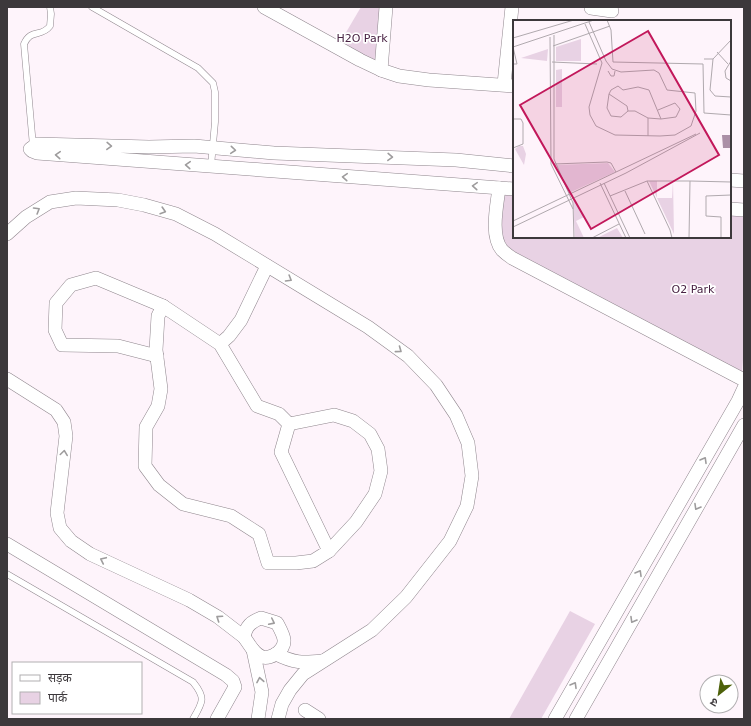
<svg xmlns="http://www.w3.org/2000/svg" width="751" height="726" font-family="'DejaVu Sans','Noto Sans Devanagari',sans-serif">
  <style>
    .green { fill: #e8d2e4 }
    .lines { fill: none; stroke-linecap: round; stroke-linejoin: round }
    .service-casing { stroke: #8f868d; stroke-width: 7 }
    .minor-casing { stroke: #8f868d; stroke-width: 14 }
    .service { stroke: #fff; stroke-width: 6 }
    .minor { stroke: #fff; stroke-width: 13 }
    .oneway { stroke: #9e9c9d }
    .labels { text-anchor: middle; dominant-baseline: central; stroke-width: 3.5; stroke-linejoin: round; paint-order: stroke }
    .park-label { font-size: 11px; fill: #492344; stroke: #fff }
    .inset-road { fill: none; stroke: #b0a9ae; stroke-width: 1 }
    .view { fill: #c2185b; fill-opacity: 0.15; stroke: #c2185b; stroke-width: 2 }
    .inset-edge { fill: none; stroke: #3c383b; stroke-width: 2 }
  </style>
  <rect width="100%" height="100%" fill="#fef4fb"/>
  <!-- green -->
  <g class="green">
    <path d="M361 7H382L377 65 338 46Z"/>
    <path d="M503 193 514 194V237H730V214L744 216V345L742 374 507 248 501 233Z"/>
    <path d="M570 611 595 624 541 719H509Z"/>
  </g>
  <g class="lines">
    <!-- service casing -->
    <g class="service-casing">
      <g id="service">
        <path d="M92 7 198 68 213 83 215 92V122L211 166"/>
        <path d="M33 146 24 44C31 28 41 38 50 26L51 14 50 7"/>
        <path d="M7 574 193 682C206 698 203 702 193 719"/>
      </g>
    </g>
    <!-- minor casing -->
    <g class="minor-casing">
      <g id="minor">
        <path d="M264 7 360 60 381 70 399 76 429 80 514 86"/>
        <path d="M591 8 612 11"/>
        <path d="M381 70 386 7"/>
        <path d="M504 84 512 7"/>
        <path d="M514 166 456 160 274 153 194 146 149 147 37 144 30 149 32 151 37 153 514 189"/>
        <path d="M730 180 744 181"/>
        <path d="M499 188C497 205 490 236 502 250 505 253 509 256 512 258L744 380"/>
        <path d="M730 209 744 210"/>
        <path d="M7 234 26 217 50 202 76 198 118 200 144 205 176 214 215 234 368 327 408 356 436 385 456 415 468 443 472 476 467 506 450 541 406 597 372 630 303 674 290 690 282 704 278 719"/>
        <path d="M220 344 163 306 158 316 156 350 161 389 158 406 146 427 145 466 159 485 183 504 231 516 259 534 268 563H296L313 561 329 551 281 452 289 424 279 414 257 406 220 344 229 336 241 320 267 266"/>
        <path d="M157 356 118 346 62 345 55 330 56 303 71 285 96 278 163 306"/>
        <path d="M7 379 56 410 64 422 66 436 57 513 60 528 71 541 90 554 189 600 218 617 244 637 253 650 262 692 258 719"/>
        <path d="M289 424 334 415 353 421 370 434 378 449 381 471 375 494 356 522 329 551"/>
        <path d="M7 544 226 675 233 681 235 687 217 719"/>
        <path d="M244 637C246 626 251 622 261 618L277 623C284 636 289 644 276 654"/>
        <path d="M253 650C261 658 265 660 276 654 294 663 302 663 322 661"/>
        <path d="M305 710 319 719"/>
        <path d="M555 719 738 401 744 388"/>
        <path d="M576 719 744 425"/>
      </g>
    </g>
    <!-- service -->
    <use href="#service" class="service"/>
    <!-- minor -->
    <use href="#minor" class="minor"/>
  </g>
  <!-- one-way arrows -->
  <defs><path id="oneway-chevron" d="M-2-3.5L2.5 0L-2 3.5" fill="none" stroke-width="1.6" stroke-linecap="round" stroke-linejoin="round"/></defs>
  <g class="oneway">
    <use href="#oneway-chevron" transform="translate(109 146) rotate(2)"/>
    <use href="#oneway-chevron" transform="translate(233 150) rotate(5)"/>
    <use href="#oneway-chevron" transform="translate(58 155) rotate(-176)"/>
    <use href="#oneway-chevron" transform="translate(390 157) rotate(2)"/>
    <use href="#oneway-chevron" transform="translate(188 165) rotate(-176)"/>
    <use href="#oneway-chevron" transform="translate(345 177) rotate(-176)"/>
    <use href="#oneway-chevron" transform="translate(475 186) rotate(-176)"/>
    <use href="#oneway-chevron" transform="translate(37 210) rotate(-31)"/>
    <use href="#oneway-chevron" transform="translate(163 211) rotate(17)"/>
    <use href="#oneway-chevron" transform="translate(289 279) rotate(31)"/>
    <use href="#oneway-chevron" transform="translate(399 350) rotate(36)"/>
    <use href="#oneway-chevron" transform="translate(64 453) rotate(-82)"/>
    <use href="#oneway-chevron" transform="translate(704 460) rotate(-60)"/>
    <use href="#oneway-chevron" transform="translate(697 507) rotate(120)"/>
    <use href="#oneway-chevron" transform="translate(103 560) rotate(-155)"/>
    <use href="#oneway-chevron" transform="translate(639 573) rotate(-60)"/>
    <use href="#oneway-chevron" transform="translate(219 618) rotate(-146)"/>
    <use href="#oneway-chevron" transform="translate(633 620) rotate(120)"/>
    <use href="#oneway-chevron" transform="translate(272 622) rotate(26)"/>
    <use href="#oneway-chevron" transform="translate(260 680) rotate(-100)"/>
    <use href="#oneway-chevron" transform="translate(574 685) rotate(-60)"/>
  </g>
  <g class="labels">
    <!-- park labels -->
    <g class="park-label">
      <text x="362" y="38">H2O Park</text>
      <text x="693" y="289">O2 Park</text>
    </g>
  </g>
  <!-- overview -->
  <g transform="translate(513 20)">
    <rect width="218" height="218" fill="#fef4fb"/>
    <path d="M68 19V41H43V27ZM35 29 34 41 8 38ZM49 49V87H43V50ZM6 126H10L13 134 11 145 2 129ZM95 143 102 152 56 173 43 145ZM136 161H144V178H159L160 161 161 214ZM62 179 71 197 63 201 71 218H62L60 180ZM104 208 110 218H84Z" fill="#e8d2e4"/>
    <path d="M209 115H218V128H210Z" fill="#ab8fa6"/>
    <path class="inset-road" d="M94 0 98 10 100 42 190 44 191 93 218 95M72 4 89 43 76 87 77 95 83 106 102 115 147 116 162 115 178 106 183 91 182 73 154 70 146 53 141 50 108 52 99 49 93 41 76 2M41 15V139L60 183 61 218M37 17 38 144 60 189M0 18 61 0M40 26 97 6M0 27 81 0M0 27 4 44H0M204 32 215 44M191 39H200L218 20M200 39 197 70 202 76 218 77M218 41 212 51 213 58 218 61M39 42 84 44M95 51 98 56H101L102 51M96 74 94 88 98 96 108 97 115 91M145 90 162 83 167 89 163 97 148 99M0 99H8L10 103V124L0 128V131M0 115V128M135 116V98L122 91H115L114 86 96 74 98 70 105 66 110 70 125 67 136 70 148 99 135 98M41 144 94 142 98 143 103 152M134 161 157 210 159 218M177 161 218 162M87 163 113 218M91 163 117 218M112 171 132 214M97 176 134 161H177L176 218M0 201 183 114M0 207 113 153 187 113M79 218 106 204M208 218V197L193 196V176L218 175V182M218 218V182"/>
    <path class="view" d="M135 11 206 135 78 209 7 85Z"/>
    <rect width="218" height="218" class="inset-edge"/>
  </g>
  <!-- border -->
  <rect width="751" height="726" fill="none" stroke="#3c383b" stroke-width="16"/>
  <!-- legend -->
  <rect x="12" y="662" width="130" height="52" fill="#ffffff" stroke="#b1afb1"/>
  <rect x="20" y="675" width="20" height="6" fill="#ffffff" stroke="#b1afb1"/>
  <text x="48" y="682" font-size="12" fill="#3c383b">सड़क</text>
  <rect x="20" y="692" width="20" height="12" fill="#e8d2e4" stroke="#b1afb1"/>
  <text x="48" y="702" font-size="12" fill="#3c383b">पार्क</text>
  <!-- north arrow -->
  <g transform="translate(719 694) rotate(210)"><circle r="19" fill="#ffffff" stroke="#b1afb1"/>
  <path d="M0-3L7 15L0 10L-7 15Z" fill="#4d610a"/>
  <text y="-6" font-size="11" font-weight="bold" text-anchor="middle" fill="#3c383b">उ</text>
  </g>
</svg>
